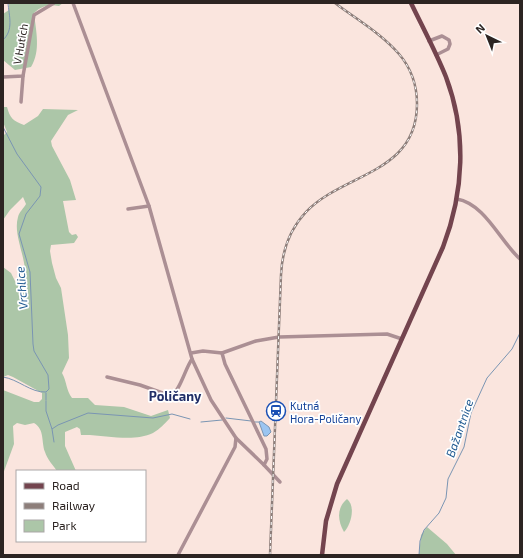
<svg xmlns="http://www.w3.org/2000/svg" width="523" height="558" font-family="'Exo 2',sans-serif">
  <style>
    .green { fill: #acc6a8 }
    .water { fill: #9bc5f1; stroke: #7a95b3 }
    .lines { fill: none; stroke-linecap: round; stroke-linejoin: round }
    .stream { stroke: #7a95b3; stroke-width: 1 }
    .minor { stroke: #ab8f94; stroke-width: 3.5 }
    .major { stroke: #73444e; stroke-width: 4.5 }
    .rail-casing { stroke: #8d7e7a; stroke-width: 2.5 }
    .rail { stroke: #fff; stroke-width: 1; stroke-dasharray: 3; stroke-linecap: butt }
    .labels { text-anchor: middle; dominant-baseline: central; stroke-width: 3.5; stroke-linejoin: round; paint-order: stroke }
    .street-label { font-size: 11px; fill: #2c2422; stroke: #fff }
    .transit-label { font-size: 11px; fill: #164399; stroke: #fff; text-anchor: start }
    .water-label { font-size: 12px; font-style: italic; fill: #205a91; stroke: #fff }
    .quarter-label { font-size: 13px; font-weight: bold; fill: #222f67; stroke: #fff }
  </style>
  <rect width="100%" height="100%" fill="#fae5de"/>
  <!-- green -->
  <g class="green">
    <path d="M9 3H63L59 6C49 4 41 6 34 13 36 31 41 51 31 67L15 70 3 60V14L9 10Z"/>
    <path d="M3 107H7C10 118 13 121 24 125L38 116 43 109 78 110 68 115 51 141 52 146 70 180 76 200 63 201 69 232 72 235 76 234 78 237 74 243 51 245 50 251 52 263 56 278 61 288 68 335 69 358 62 373C67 382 66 390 72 398H88L95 405 124 407 151 416 168 410 170 418C165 423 160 429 153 433 132 443 104 434 81 435L80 429 77 427 65 432V446L76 471H57C53 465 47 459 45 452 41 441 45 430 34 423L25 425 17 423 13 426 14 444 3 474V390L34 402H39L42 399V393L13 377 8 375 3 377V267L11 273 16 283 20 285 23 283C31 264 12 238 18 217 19 212 24 208 26 204L23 197 10 210 3 220V136L7 132 3 122Z"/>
    <path d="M347 499C356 506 351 525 344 532 337 520 337 507 347 499Z"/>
    <path d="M427 527 447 544 456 555H419L421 535Z"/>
  </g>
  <!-- water -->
  <path class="water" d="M261 421 269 427 271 432 267 436H264L259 422Z"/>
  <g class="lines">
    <!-- stream -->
    <g class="stream">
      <path d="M3 40C14 30 9 16 8 3"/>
      <path d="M3 127 17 154 41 187 40 196 26 214 19 234 30 272 33 344 34 351 48 375 49 389 46 392C31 393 18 379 3 377"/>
      <path d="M46 400V393"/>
      <path d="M46 401V411L52 429 58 425 88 413 153 418 172 414 190 419"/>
      <path d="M226 418 251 421"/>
      <path d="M201 422 222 420"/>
      <path d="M254 422H259"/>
      <path d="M52 429 54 442"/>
      <path d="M419 555 420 541 424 530 439 513 446 498 448 479 464 447 471 413 487 378 512 349 520 333"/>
    </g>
    <!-- minor -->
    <g class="minor">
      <path d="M73 3 149 206 192 359 211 400 236 438 235 447 178 555"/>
      <path d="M429 41 442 36 449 40 450 44 448 49 436 55"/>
      <path d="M3 77 23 76 34 15 54 3"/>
      <path d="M21 102 23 76"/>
      <path d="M457 199C485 204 500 241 520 259"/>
      <path d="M128 209 149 206"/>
      <path d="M191 353 203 351 222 353 256 341 279 337 387 334 402 339"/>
      <path d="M222 353 225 364 266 449 267 459 264 465 236 438"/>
      <path d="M107 377 140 385 171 396C180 391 185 369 192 359"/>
      <path d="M264 465 280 482"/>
    </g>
    <!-- major -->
    <path class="major" d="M322 555 326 521 337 484 443 247C464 192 467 133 446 77 436 52 423 28 411 3"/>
    <!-- rail casing -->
    <g class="rail-casing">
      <path id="rail" d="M270 555 281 275C282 252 289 230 306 212 343 173 417 174 417 104 417 86 411 68 399 54 382 34 356 19 335 3"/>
    </g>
    <!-- rail -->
    <use href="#rail" class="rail"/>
  </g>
  <!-- icons -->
  <defs>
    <g id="station-ring" transform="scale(1)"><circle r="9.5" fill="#fff" stroke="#1a4fb4" stroke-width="1.5"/><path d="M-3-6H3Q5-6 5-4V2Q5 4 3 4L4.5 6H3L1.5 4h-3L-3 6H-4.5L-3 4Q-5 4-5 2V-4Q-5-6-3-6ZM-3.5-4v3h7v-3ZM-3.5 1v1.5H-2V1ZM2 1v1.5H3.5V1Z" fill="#1a4fb4"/></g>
  </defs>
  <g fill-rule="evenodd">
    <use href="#station-ring" x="276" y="411"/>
  </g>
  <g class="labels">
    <!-- street labels -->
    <g class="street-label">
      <text transform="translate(20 44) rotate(-80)">V Hutích</text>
    </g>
    <!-- transit labels -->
    <g class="transit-label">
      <text x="290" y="405">Kutná<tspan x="290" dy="13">Hora-Poličany</tspan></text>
    </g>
    <!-- water labels -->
    <g class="water-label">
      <text transform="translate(21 288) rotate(-95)">Vrchlice</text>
      <text transform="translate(459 428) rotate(-71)">Bažantnice</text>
    </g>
    <!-- quarter labels -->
    <g class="quarter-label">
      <text x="175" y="396">Poličany</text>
    </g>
  </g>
  <!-- border -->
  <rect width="523" height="558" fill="none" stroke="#2c2422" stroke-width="8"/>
  <!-- legend -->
  <rect x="16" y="470" width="130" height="72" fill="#ffffff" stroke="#aba7a7"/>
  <rect x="24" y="483" width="20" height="6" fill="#73444e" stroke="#aba7a7"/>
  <text x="52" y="490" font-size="12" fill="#2c2422">Road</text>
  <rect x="24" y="503" width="20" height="6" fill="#8d7e7a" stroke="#aba7a7"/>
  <text x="52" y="510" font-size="12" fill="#2c2422">Railway</text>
  <rect x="24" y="520" width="20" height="12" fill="#acc6a8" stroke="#aba7a7"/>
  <text x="52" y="530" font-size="12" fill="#2c2422">Park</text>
  <!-- north arrow -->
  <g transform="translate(487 36) rotate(317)" stroke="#ffffff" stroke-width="3" paint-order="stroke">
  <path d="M0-3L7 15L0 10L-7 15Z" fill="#2c2422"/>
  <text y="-6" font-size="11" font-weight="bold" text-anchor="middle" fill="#2c2422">N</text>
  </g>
</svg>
